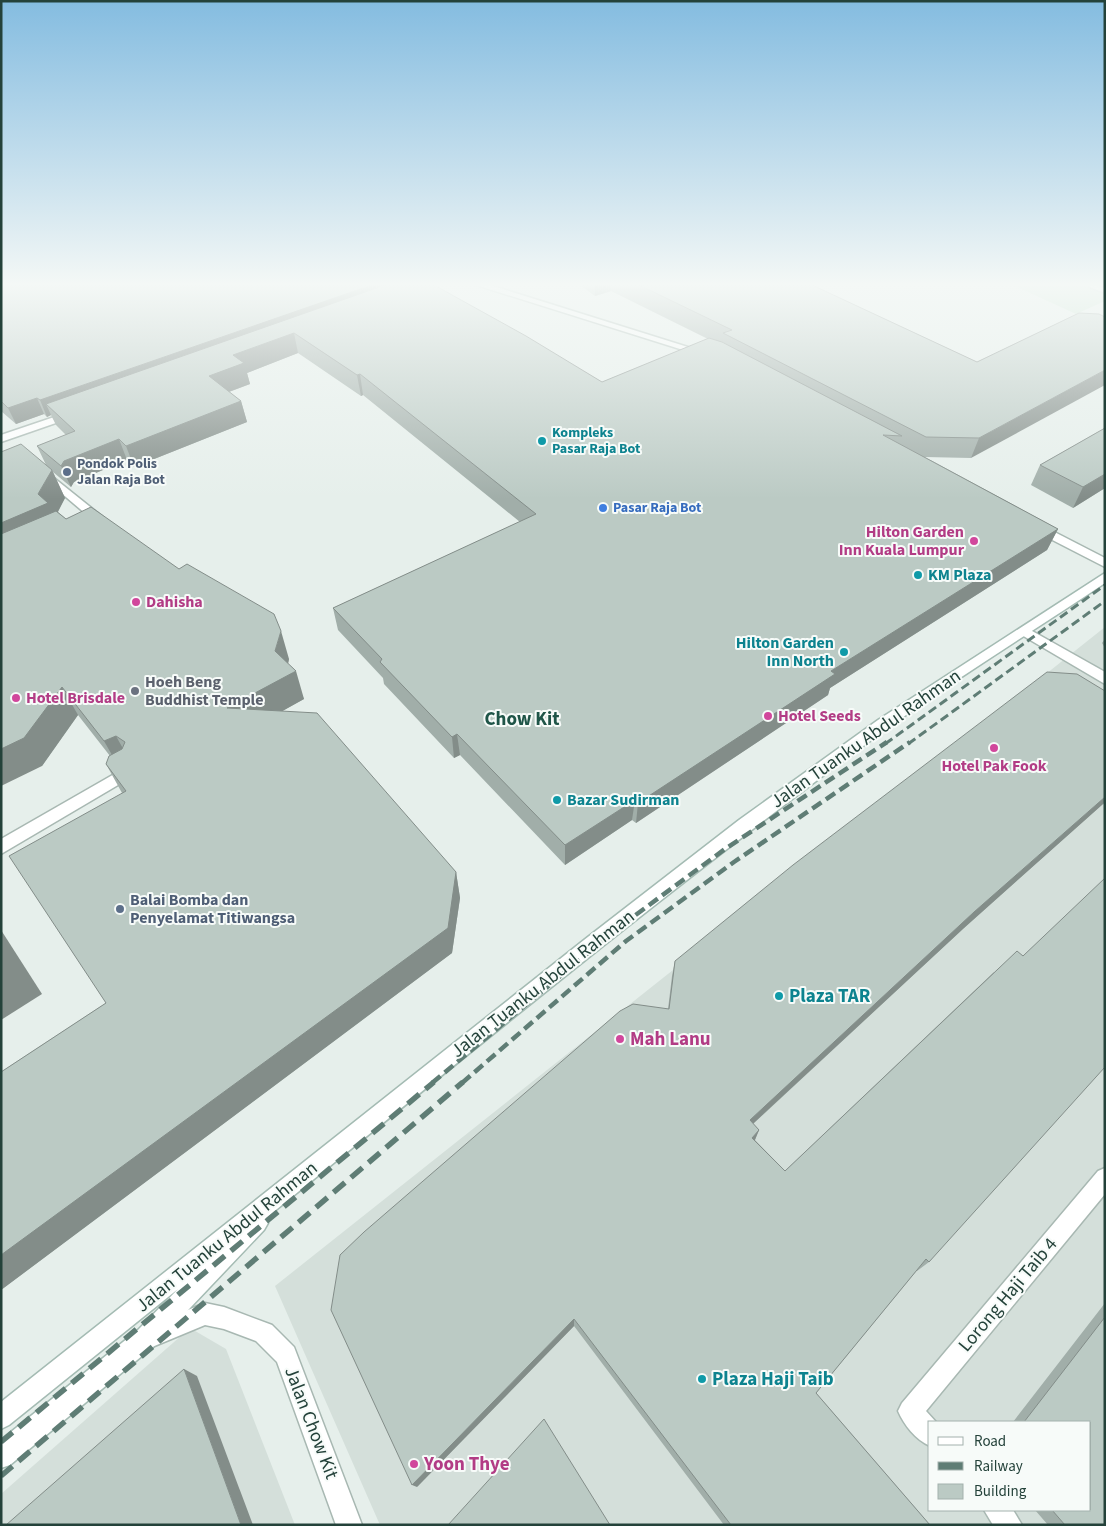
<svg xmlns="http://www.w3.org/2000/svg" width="1106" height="1526" font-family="'Source Sans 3',sans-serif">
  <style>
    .built { fill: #d4dfda; fill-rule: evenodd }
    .green { fill: #bfe0c8 }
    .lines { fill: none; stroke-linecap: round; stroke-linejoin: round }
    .minor-casing { stroke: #a8b8b2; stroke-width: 3 }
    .tertiary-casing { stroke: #a8b8b2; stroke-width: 3 }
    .secondary-casing { stroke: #a4bbb3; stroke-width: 3 }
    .minor { fill: #fff; fill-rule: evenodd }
    .tertiary { fill: #fff; fill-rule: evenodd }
    .secondary { fill: #fff; fill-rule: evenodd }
    .rail-far2 { stroke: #5f7d75; stroke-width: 3; stroke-dasharray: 9 4.5; stroke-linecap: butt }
    .rail-far1 { stroke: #5f7d75; stroke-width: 4.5; stroke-dasharray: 11 5.5; stroke-linecap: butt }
    .rail { stroke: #5f7d75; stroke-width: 5.5; stroke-dasharray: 15 8; stroke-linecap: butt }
    .wall { fill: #a1aea9 }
    .shaded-wall { fill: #838d89 }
    .building { fill: #bbcac4; stroke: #838d89 }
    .culture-dot { fill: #0f9aa8; stroke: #f7fbf9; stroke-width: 2 }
    .service-dot { fill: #5c6f8a; stroke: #f7fbf9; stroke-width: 2 }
    .shop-dot { fill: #3f7fe0; stroke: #f7fbf9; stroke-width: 2 }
    .hotel-dot { fill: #d1479c; stroke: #f7fbf9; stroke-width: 2 }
    .worship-dot { fill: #6b7280; stroke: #f7fbf9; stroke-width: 2 }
    .labels { text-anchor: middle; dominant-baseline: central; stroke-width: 4; stroke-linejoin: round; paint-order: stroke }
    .far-culture-label { font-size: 14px; font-weight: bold; fill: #0d838f; stroke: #f7fbf9; text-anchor: start }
    .far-service-label { font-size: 14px; font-weight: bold; fill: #4e5e75; stroke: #f7fbf9; text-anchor: start }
    .far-shop-label { font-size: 14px; font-weight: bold; fill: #366cbe; stroke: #f7fbf9; text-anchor: start }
    .hotel-label { font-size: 16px; font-weight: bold; fill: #b23c85; stroke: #f7fbf9; text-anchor: start }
    .culture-label { font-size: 16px; font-weight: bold; fill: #0d838f; stroke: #f7fbf9; text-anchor: start }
    .worship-label { font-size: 16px; font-weight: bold; fill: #5b616d; stroke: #f7fbf9; text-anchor: start }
    .service-label { font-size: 16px; font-weight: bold; fill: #4e5e75; stroke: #f7fbf9; text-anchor: start }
    .quarter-label { font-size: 19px; font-weight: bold; fill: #1f5548; stroke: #f7fbf9 }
    .near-street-label { font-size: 19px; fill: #24423a; stroke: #f7fbf9 }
    .near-culture-label { font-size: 19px; font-weight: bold; fill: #0d838f; stroke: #f7fbf9; text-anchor: start }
    .near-hotel-label { font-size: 19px; font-weight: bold; fill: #b23c85; stroke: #f7fbf9; text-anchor: start }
  </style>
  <rect width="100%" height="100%" fill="#e6efeb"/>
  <!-- built -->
  <g class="built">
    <path d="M1105 627V1525H380L275 1286ZM930 1422H1090V1510H930Z"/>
    <path d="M190 1328 226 1349 295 1525H1V1494Z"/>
  </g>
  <!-- green -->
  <path class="green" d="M1013 285H1084L1105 293V301L1076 314Z"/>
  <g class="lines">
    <!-- minor casing -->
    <g class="minor-casing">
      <g id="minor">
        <path d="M1089 285 1105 287V293L1090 287Z"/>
        <path d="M72 411 77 414 76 416 1 442V435Z"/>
        <path d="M44 470 104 518V522L94 523 93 520 40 475 38 473Z"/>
        <path d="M1025 627 1105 672V684L1020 634 1018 631Z"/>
        <path d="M130 765 135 767 138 771 135 775 1 854V839Z"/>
        <path d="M1105 1168V1194L926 1411 936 1422H930V1446C916 1440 904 1425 898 1411L902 1403 1098 1171Z"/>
        <path d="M984 1510H1013L1022 1525H993Z"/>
      </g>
    </g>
    <!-- tertiary casing -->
    <g class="tertiary-casing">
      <g id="tertiary">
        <path d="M476 285H490L707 353 699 355Z"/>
        <path d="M1035 522 1105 558V567L1031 529V523Z"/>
        <path d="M205 1303 224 1307 272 1325 294 1347 362 1525H336L277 1362 256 1341 224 1329 205 1325 152 1347 144 1344 141 1336 144 1328Z"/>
      </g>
    </g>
    <!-- secondary casing -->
    <g class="secondary-casing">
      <path id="secondary" d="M1105 573V583C1032 632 956 678 885 730 673 885 470 1053 266 1218L268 1223 264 1230 154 1346 10 1465 1 1468V1440L138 1330 178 1289 9 1425 1 1429V1402L584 940 739 820 878 720Z"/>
    </g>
    <!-- minor -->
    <use href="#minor" class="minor"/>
    <!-- tertiary -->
    <use href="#tertiary" class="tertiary"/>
    <!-- secondary -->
    <use href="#secondary" class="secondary"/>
    <!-- rail-far2 -->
    <g class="rail-far2">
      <path d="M885 744 1105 585"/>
      <path d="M908 744 1105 601"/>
    </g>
    <!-- rail-far1 -->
    <g class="rail-far1">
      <path d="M432 1083 618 928 725 849 887 742"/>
      <path d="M462 1083 626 941 734 862 910 742"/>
    </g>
    <!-- rail -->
    <g class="rail">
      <path d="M1 1442 434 1082"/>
      <path d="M1 1476 463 1082"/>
    </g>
  </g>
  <!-- wall -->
  <g class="wall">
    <path d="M1 285 440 289 602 382 708 339 611 291 595 296 580 285H812L977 362 1079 313 971 458 925 457 1058 529 1047 550 830 688 828 695 636 823 632 820 565 865 460 755 454 758 384 684 383 678 338 630 333 608 520 522 363 395 361 396 298 353 247 373 250 384 229 392 241 401 247 422 134 467 127 460 74 482 71 487 53 472 65 498 58 512 66 519 289 659 288 664 304 699 282 711 456 872 460 898 452 953 1 1290V1072L106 1003 122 793 106 764 110 756 78 715 42 766 46 465 37 446 66 435 56 425 51 415 47 417 44 414 16 424 1 411Z"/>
    <path d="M1105 428V488L1073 508 1031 485 1040 465Z"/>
    <path d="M1105 639V648L1102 643Z"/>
    <path d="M1105 691V805L1103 804 964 928 753 1124 759 1130 755 1140 785 1171 994 972 929 1262 917 1271V1270L816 1393 930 1525H724L574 1326 417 1487 668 1009 672 976 675 961Z"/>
    <path d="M1105 1303V1525H1048L1035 1510H1090V1422H1013Z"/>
  </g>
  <!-- shaded-wall -->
  <g class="shaded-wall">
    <path d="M372 285H416L46 404 51 415 47 417 40 400Z"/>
    <path d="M595 285H611V291L595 296Z"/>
    <path d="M294 333 298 353 247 373 250 384 215 397 209 376 233 355Z"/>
    <path d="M1105 370V385L971 458 979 438Z"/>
    <path d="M360 374 363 395 361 396 357 375Z"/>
    <path d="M37 398 44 414 16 424 8 408Z"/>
    <path d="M241 401 247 422 134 467 126 446Z"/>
    <path d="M119 439 127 460 74 482 71 487 61 466 64 461Z"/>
    <path d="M52 470 65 498 55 517 1 558V523L38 494Z"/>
    <path d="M1105 474V488L1073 508 1083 487Z"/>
    <path d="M1058 529 1047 550 830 688 828 695 636 823 638 803 831 671Z"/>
    <path d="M281 631 289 659 285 677 296 671 304 699 238 736 227 708 275 651Z"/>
    <path d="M62 687 78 715 42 766 1 786V749Z"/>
    <path d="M457 734 460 755 454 758 452 737Z"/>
    <path d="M116 736 131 763 120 769 104 741Z"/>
    <path d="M1105 797V802L1103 804 964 928 744 1132 750 1120 974 912Z"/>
    <path d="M635 800 632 820 565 865V845Z"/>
    <path d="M456 872 460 898 452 953 1 1290V1255Z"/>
    <path d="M1 930 42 994 1 1020Z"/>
    <path d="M759 1130 754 1142 752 1138Z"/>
    <path d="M574 1319V1326L417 1487 412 1485Z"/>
    <path d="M184 1369 197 1376 253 1525H241Z"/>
  </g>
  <!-- building -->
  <g class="building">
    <path d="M1 285H372L40 400 37 398 8 408 1 401Z"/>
    <path d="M385 285H434L526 336 602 382 709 338 722 342 902 436 883 435 1058 529 831 671 835 674 638 803 635 800 565 845 457 734 452 737 380 662 382 659 333 608 536 514 360 374 357 375 294 333 233 355 244 363 209 376 241 401 126 446 119 439 64 461 61 466 37 446 75 431 46 404Z"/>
    <path d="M639 285H812L977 362 1079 313 1099 314 1105 317V370L979 438 926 437 723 333 732 330Z"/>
    <path d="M1105 428V474L1083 487 1040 465Z"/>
    <path d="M21 444 52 470 38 494 48 503 1 523V452Z"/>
    <path d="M91 507 179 569 187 564 274 614 281 631 275 651 296 671 227 708 317 713 456 872 448 928 1 1255V1072L106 1003 9 856 126 791 106 764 109 756 122 749 125 742 116 736 104 741 62 687 24 738 1 749V534L56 511 66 519Z"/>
    <path d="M1047 672 1077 674 1105 691V797L974 912 750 1120 759 1130 752 1138 785 1171 1017 951 1023 956 1105 878V1067L929 1262 926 1259 816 1393 930 1525H731L574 1319 412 1485 331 1310 340 1255 364 1232 620 1011 633 1004 669 1009 675 961 793 865Z"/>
    <path d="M1105 1317V1525H1065L1052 1510H1090V1422H1024Z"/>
    <path d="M184 1369 241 1525H6Z"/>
    <path d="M544 1419 610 1525H448Z"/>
  </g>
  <!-- sky -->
  <linearGradient id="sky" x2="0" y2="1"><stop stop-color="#84bce0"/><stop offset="0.57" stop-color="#f4f8f6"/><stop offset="1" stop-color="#f4f8f6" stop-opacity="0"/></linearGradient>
  <rect width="1106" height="499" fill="url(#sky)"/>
  <!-- markers -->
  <g class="culture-dot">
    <circle cx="542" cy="441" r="5"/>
    <circle cx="918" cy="575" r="5"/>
    <circle cx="844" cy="652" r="5"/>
    <circle cx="557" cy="800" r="5"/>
    <circle cx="779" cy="996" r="5"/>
    <circle cx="702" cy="1379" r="5"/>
  </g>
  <g class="service-dot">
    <circle cx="67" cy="472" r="5"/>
    <circle cx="120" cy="909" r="5"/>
  </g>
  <circle class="shop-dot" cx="603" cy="508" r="5"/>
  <g class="hotel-dot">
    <circle cx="974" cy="541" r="5"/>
    <circle cx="136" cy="602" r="5"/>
    <circle cx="16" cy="698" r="5"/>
    <circle cx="768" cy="716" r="5"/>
    <circle cx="994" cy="748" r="5"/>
    <circle cx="620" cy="1039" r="5"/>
    <circle cx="414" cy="1464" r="5"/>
  </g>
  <circle class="worship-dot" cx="135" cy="691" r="5"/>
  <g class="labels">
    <!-- far-culture labels -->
    <g class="far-culture-label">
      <text x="552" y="433">Kompleks<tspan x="552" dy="16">Pasar Raja Bot</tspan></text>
    </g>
    <!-- far-service labels -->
    <g class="far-service-label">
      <text x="77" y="464">Pondok Polis<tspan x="77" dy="16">Jalan Raja Bot</tspan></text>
    </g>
    <!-- far-shop labels -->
    <g class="far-shop-label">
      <text x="613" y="508">Pasar Raja Bot</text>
    </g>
    <!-- hotel labels -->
    <g class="hotel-label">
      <text x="964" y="532" text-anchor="end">Hilton Garden<tspan x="964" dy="18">Inn Kuala Lumpur</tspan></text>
      <text x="146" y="602">Dahisha</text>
      <text x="26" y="698">Hotel Brisdale</text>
      <text x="778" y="716">Hotel Seeds</text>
      <text x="994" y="766" text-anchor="middle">Hotel Pak Fook</text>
    </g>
    <!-- culture labels -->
    <g class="culture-label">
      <text x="928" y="575">KM Plaza</text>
      <text x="834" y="643" text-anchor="end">Hilton Garden<tspan x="834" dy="18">Inn North</tspan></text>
      <text x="567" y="800">Bazar Sudirman</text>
    </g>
    <!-- worship labels -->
    <g class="worship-label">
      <text x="145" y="682">Hoeh Beng<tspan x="145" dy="18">Buddhist Temple</tspan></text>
    </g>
    <!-- service labels -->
    <g class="service-label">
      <text x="130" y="900">Balai Bomba dan<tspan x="130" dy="18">Penyelamat Titiwangsa</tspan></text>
    </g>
    <!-- quarter labels -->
    <g class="quarter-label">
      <text x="522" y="719">Chow Kit</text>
    </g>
    <!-- near-street labels -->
    <g class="near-street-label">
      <text transform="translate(866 739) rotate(-35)">Jalan Tuanku Abdul Rahman</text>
      <text transform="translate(543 984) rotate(-38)">Jalan Tuanku Abdul Rahman</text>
      <text transform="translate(227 1237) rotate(-39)">Jalan Tuanku Abdul Rahman</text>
      <text transform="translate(1008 1295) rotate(-50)">Lorong Haji Taib 4</text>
      <text transform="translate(311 1423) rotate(69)">Jalan Chow Kit</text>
    </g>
    <!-- near-culture labels -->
    <g class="near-culture-label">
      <text x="789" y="996">Plaza TAR</text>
      <text x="712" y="1379">Plaza Haji Taib</text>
    </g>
    <!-- near-hotel labels -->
    <g class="near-hotel-label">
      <text x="630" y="1039">Mah Lanu</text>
      <text x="424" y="1464">Yoon Thye</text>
    </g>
  </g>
  <!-- border -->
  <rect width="1106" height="1526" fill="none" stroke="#24423a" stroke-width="5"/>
  <!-- legend -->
  <rect x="928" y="1421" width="162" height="90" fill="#f7fbf9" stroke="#a3b1ad"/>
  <rect x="938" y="1437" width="25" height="8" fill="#ffffff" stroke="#a3b1ad"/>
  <text x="974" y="1446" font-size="15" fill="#24423a">Road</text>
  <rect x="938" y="1462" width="25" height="8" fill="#5f7d75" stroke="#a3b1ad"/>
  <text x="974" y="1471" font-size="15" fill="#24423a">Railway</text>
  <rect x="938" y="1484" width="25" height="15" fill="#bbcac4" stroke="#a3b1ad"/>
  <text x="974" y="1496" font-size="15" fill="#24423a">Building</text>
</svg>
